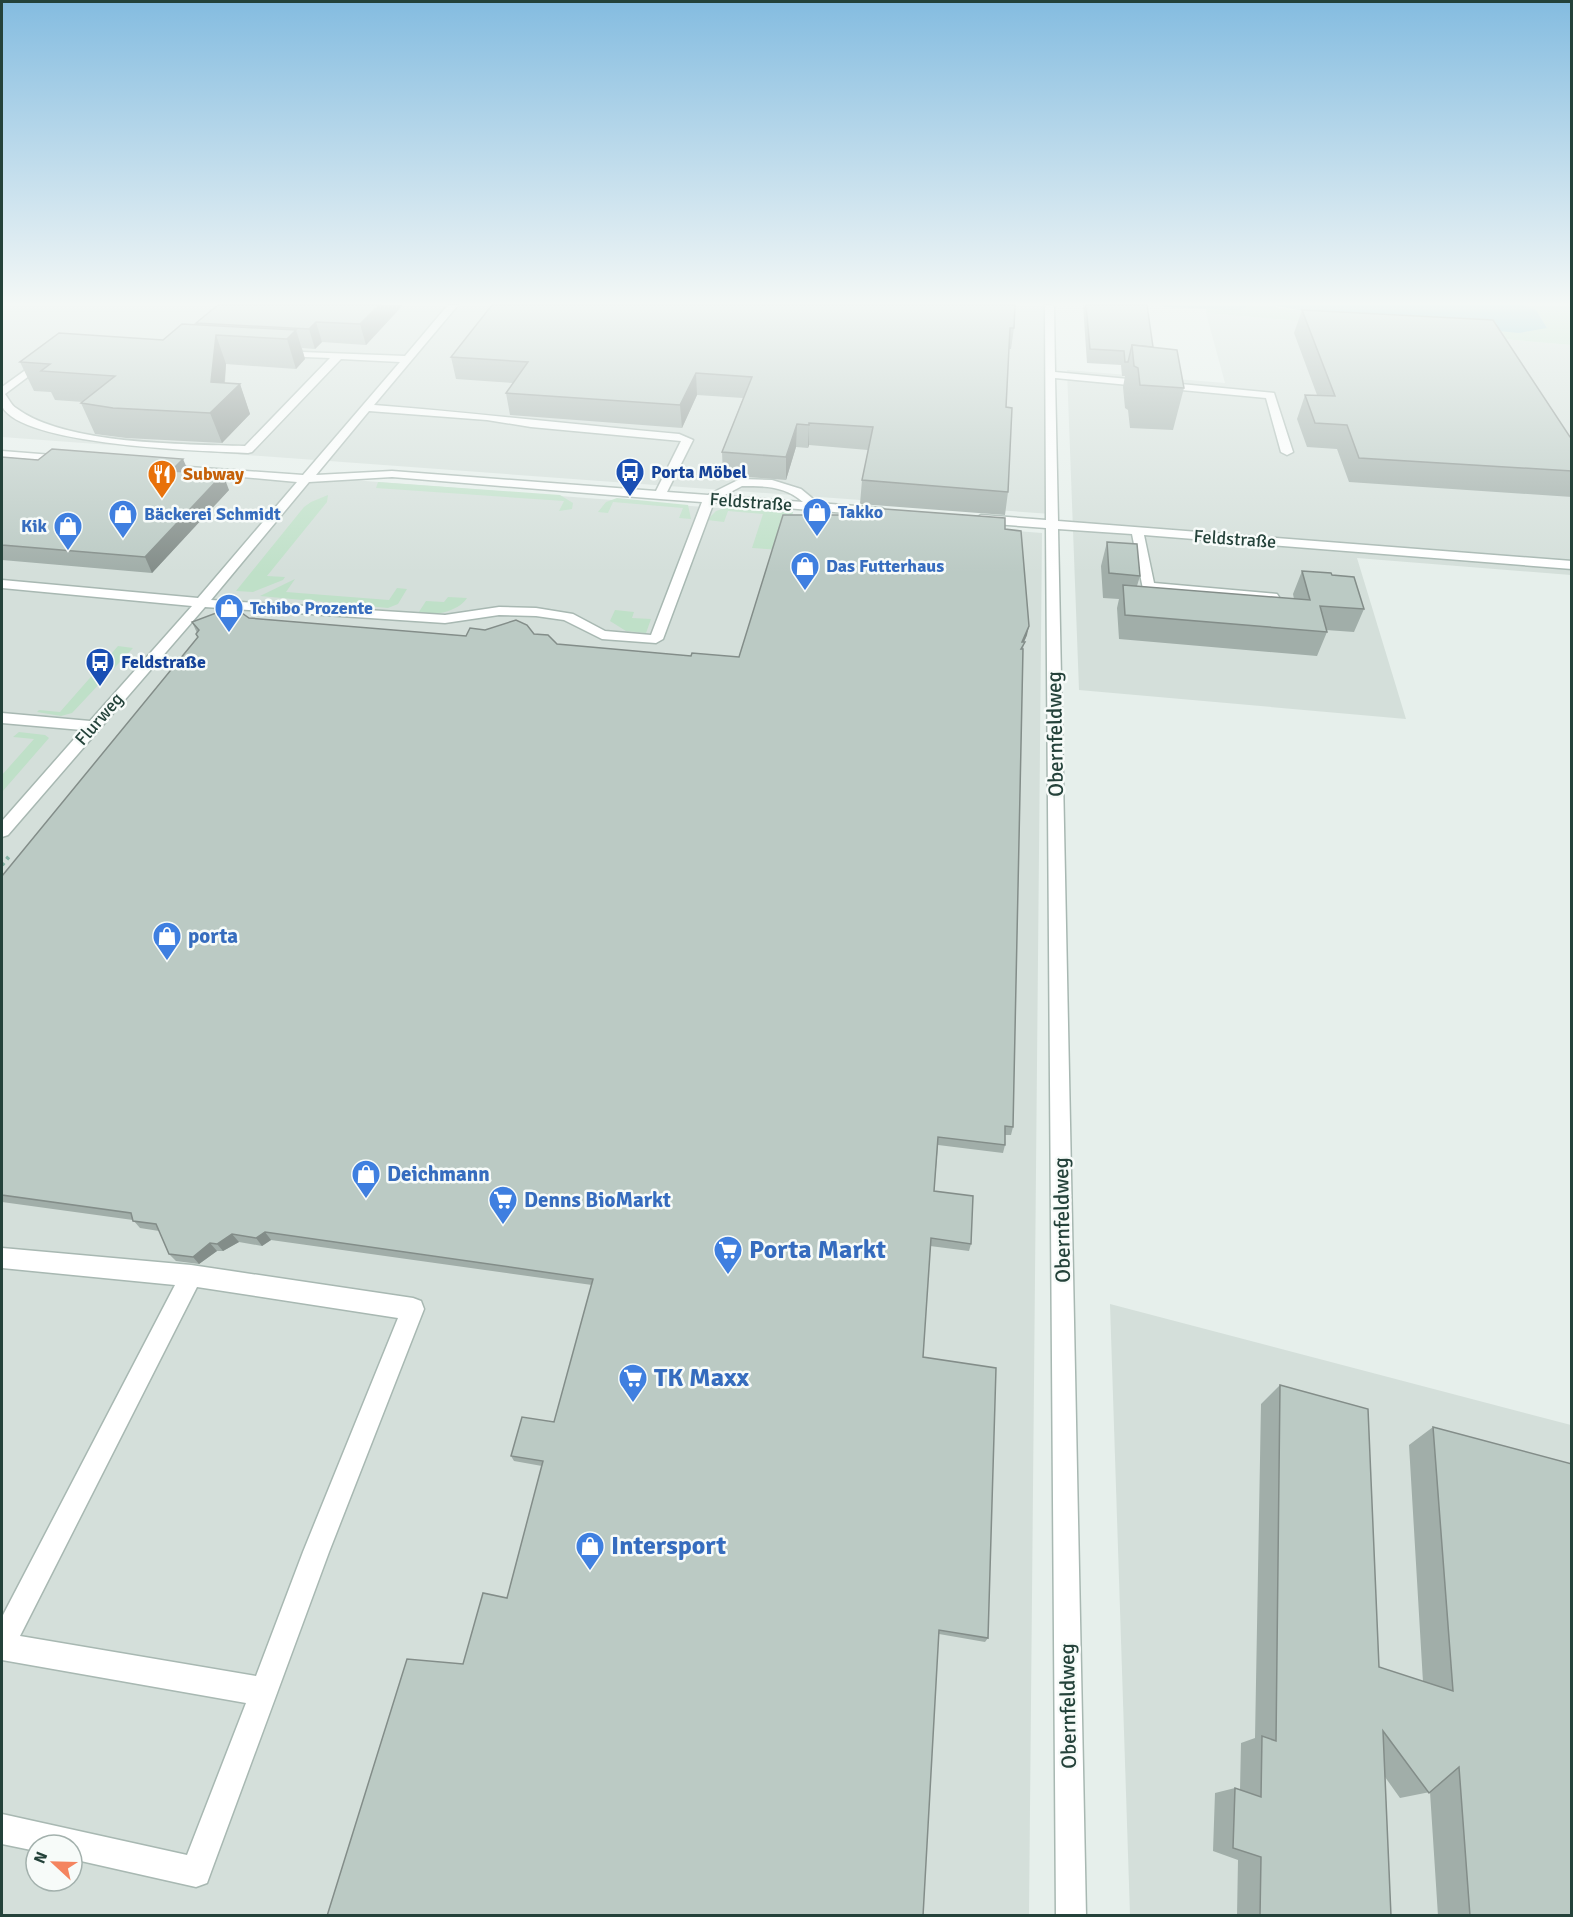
<svg xmlns="http://www.w3.org/2000/svg" width="1573" height="1917" font-family="Signika,sans-serif">
  <style>
    .built { fill: #d4dfda; fill-rule: evenodd }
    .green { fill: #bfe0c8 }
    .water { fill: #8ec9d4 }
    .lines { fill: none; stroke-linecap: round; stroke-linejoin: round }
    .stream { fill: #8ec9d4; fill-rule: evenodd }
    .minor-casing { stroke: #a8b8b2; stroke-width: 3 }
    .path { stroke: #86b3a5; stroke-width: 4; stroke-dasharray: 3 4.5; stroke-linecap: butt }
    .minor { fill: #fff; fill-rule: evenodd }
    .wall { fill: #a1aea9 }
    .shaded-wall { fill: #838d89 }
    .building { fill: #bbcac4; stroke: #838d89; stroke-width: 1.5 }
    .labels { text-anchor: middle; dominant-baseline: central; stroke-width: 5; stroke-linejoin: round; paint-order: stroke }
    .far-transit-label { font-size: 18px; font-weight: bold; fill: #164399; stroke: #f7fbf9; text-anchor: start }
    .far-food-label { font-size: 18px; font-weight: bold; fill: #c56008; stroke: #f7fbf9; text-anchor: start }
    .far-street-label { font-size: 18px; fill: #24423a; stroke: #f7fbf9 }
    .far-shop-label { font-size: 18px; font-weight: bold; fill: #366cbe; stroke: #f7fbf9; text-anchor: start }
    .street-label { font-size: 21px; fill: #24423a; stroke: #f7fbf9 }
    .shop-label { font-size: 21px; font-weight: bold; fill: #366cbe; stroke: #f7fbf9; text-anchor: start }
    .near-shop-label { font-size: 26px; font-weight: bold; fill: #366cbe; stroke: #f7fbf9; text-anchor: start }
  </style>
  <rect width="100%" height="100%" fill="#e6efeb"/>
  <!-- built -->
  <g class="built">
    <path d="M2 305H1050L1051 514 2 437Z"/>
    <path d="M1206 313 1571 345V575L1357 558 1406 719 1079 690 1067 370 1225 383Z"/>
    <path d="M2 453 1042 533 1029 1915H2ZM36 1845H72V1881H36Z"/>
    <path d="M1110 1304 1571 1425V1915H1130Z"/>
  </g>
  <!-- green -->
  <g class="green">
    <path d="M1206 305H1271L1282 309 1547 328 1536 310 1524 305H1571V345L1206 313Z"/>
    <path d="M378 482 560 495 573 503 572 509 559 511 564 501 376 488Z"/>
    <path d="M328 495 327 502 267 576 285 577 283 580 253 592 236 591 304 507 311 502Z"/>
    <path d="M617 498 688 505 691 519 679 518 683 508 613 502 608 513 598 512 606 502Z"/>
    <path d="M728 507 793 512 783 550 752 548 763 514 728 511 724 522 707 520 716 511Z"/>
    <path d="M295 579 286 592 389 600 397 588 407 589 398 604 388 608 260 596Z"/>
    <path d="M448 597 467 598C457 613 433 615 417 615L426 601 444 602Z"/>
    <path d="M615 610 634 612 632 618 651 619 646 633 626 631 610 621Z"/>
    <path d="M118 646 133 648 72 713 61 716 37 712 39 710 60 712Z"/>
    <path d="M19 732 45 735 49 738 2 792V775L34 739 13 737Z"/>
  </g>
  <!-- water -->
  <path class="water" d="M1271 305H1524L1536 310 1547 328 1519 333 1310 312Z"/>
  <g class="lines">
    <!-- stream -->
    <path class="stream" d="M1161 305 1239 306 1252 305 1239 310 1164 307Z"/>
    <!-- minor casing -->
    <g class="minor-casing">
      <g id="minor">
        <path d="M448 305H458L374 405C476 413 577 425 679 434L693 440 667 492 708 495 740 479 772 480 801 489 818 503 882 508 888 512 882 516 714 502 663 639 656 643 602 639 564 620 536 616 499 615 445 623 205 607 8 835 2 837V821L82 730 2 723V713L90 721 192 606 2 588V580L198 598 297 482 165 470 161 469V465L303 475 400 362 341 359 252 452 248 453C206 451 20 446 2 406 0 401 2 393 2 387L45 356 50 359 49 361 5 394C9 399 11 405 16 408 65 445 184 444 245 446L330 358 280 356 275 353 276 351 405 356ZM369 411 487 420 531 427 681 441 656 491 392 471 316 475ZM392 477 660 499 702 502 651 635 605 631 573 614 536 608 499 607 445 615 211 600 309 482ZM742 486C765 486 785 486 803 502L723 496Z"/>
        <path d="M1045 305 1054 306 1055 372 1274 393 1293 452 1287 455 1281 452 1266 398 1055 378 1058 521 1572 561V569L1144 535 1154 583 1277 594 1279 597 1277 600 1272 601 1143 589 1132 534 1058 529 1086 1916H1056L1046 528 981 523 975 519 981 515 1046 520Z"/>
        <path d="M2 451 65 456 71 459 65 462 2 457Z"/>
        <path d="M2 1248 191 1265 413 1298 421 1301 424 1309 329 1552 211 1872 207 1883 196 1887 72 1859V1845H36V1851L2 1844V1814L187 1855 246 1703 2 1660V1617L175 1285 2 1268ZM197 1287 398 1318 303 1552 256 1676 20 1636Z"/>
      </g>
    </g>
    <!-- path -->
    <path class="path" d="M2 865 11 854"/>
    <!-- minor -->
    <use href="#minor" class="minor"/>
  </g>
  <!-- wall -->
  <g class="wall">
    <path d="M403 305 366 345 322 342 315 349 302 348 305 359 296 369 226 364 225 383 240 384 250 414 222 443 126 438 95 434 81 403 83 402 55 400 51 392 34 391 20 362 163 340 197 325 196 323Z"/>
    <path d="M1083 305H1147L1153 347 1184 388 1173 430 1130 428 1128 410 1125 408 1123 387 1125 376H1122L1121 365 1087 363Z"/>
    <path d="M1302 310 1572 438V497L1349 482 1337 449 1307 447 1297 419 1305 395H1317L1294 333Z"/>
    <path d="M1014 328 1011 349H1009L1006 407 1008 492 1005 515 860 504 862 480 868 450 809 445 808 448 796 447 786 480 723 475 722 452 743 398 697 395 682 428 510 415 506 393 513 383 456 379 451 357Z"/>
    <path d="M2 457 189 472 229 490 152 573 2 560Z"/>
    <path d="M1005 529 1027 635 1024 642 1023 649 1013 1127 1011 1135H1005V1145L1003 1153 938 1145 934 1191 971 1244 969 1251 930 1246 923 1357 988 1638 985 1642 939 1634 463 1664 507 1598 542 1466 514 1461 511 1456 554 1422 592 1285 271 1240 262 1246 239 1242 223 1251H217L199 1264 176 1261 169 1254 159 1231 140 1228 133 1220 2 1202V876L198 638 196 634 197 633 192 622 249 618 466 636 534 634 557 644 691 656 739 657Z"/>
    <path d="M1107 542 1140 576 1137 586 1294 599 1293 594 1302 571 1332 575 1364 609 1354 632 1326 630 1327 632 1317 656 1119 639 1117 608 1119 599 1103 598 1101 566Z"/>
    <path d="M1280 1385 1379 1667 1423 1682 1409 1445 1433 1427 1572 1916H1438L1430 1792 1400 1798 1385 1777 1391 1916H1237L1238 1860 1213 1851 1215 1793 1235 1788 1240 1790 1241 1743 1255 1738 1261 1404Z"/>
  </g>
  <!-- shaded-wall -->
  <g class="shaded-wall">
    <path d="M379 305H403L366 345 360 324Z"/>
    <path d="M316 322 322 342 315 349 309 329Z"/>
    <path d="M296 330 305 359 296 369 287 339Z"/>
    <path d="M216 335 226 364 223 400 240 384 250 414 222 443 210 413 211 382Z"/>
    <path d="M696 373 697 395 682 428 680 405Z"/>
    <path d="M809 423V445L808 448 809 425Z"/>
    <path d="M797 424 796 447 786 480V457Z"/>
    <path d="M183 459 190 475 171 471Z"/>
    <path d="M223 474 229 490 152 573 145 557Z"/>
    <path d="M1029 626 1027 635 1020 651 1022 642Z"/>
    <path d="M265 1232 271 1240 262 1246 256 1238Z"/>
    <path d="M232 1234 239 1242 223 1251 217 1244Z"/>
    <path d="M210 1243 217 1251 199 1264 193 1257Z"/>
  </g>
  <!-- building -->
  <g class="building">
    <path d="M218 305H379L360 324 316 322 309 329 196 323Z"/>
    <path d="M492 305H1015L1014 328H1010L1006 407 1012 408 1008 492 862 480 873 427 809 423V425L797 424 786 457 722 452 752 377 696 373 680 405 506 393 528 362 451 357Z"/>
    <path d="M1086 305H1147L1153 347 1132 345 1128 362H1125L1124 351 1090 349Z"/>
    <path d="M1302 310 1493 320 1570 437 1572 438V471L1359 458 1347 425 1315 423 1305 395 1335 396Z"/>
    <path d="M182 324 296 330 287 339 216 335 211 382 240 384 210 413 113 408 81 403 115 376 41 371 50 364 20 362 59 333 163 340Z"/>
    <path d="M1132 345 1177 350 1184 388 1140 385 1138 368 1134 366Z"/>
    <path d="M52 449 183 459 171 471 223 474 145 557 2 545V457L38 460Z"/>
    <path d="M858 507 1005 518V529L1021 531 1029 626 1022 642H1025L1021 649H1023L1013 1127 1005 1126V1145L938 1137 934 1191 973 1196 971 1244 931 1238 923 1357 996 1368 988 1638 939 1630 923 1916H327L407 1659 463 1664 483 1593 507 1598 543 1461 511 1456 522 1417 554 1422 593 1279 265 1232 256 1238 232 1234 217 1244 210 1243 193 1257 169 1254 156 1224 133 1221 131 1213 2 1195V876L198 637 196 634 199 630 192 622 224 610 239 611 249 618 466 636 470 628 485 630 516 620 527 625 534 634 548 635 557 644 691 656 692 653 739 657 783 515H857Z"/>
    <path d="M1107 542 1137 544 1140 576 1109 573Z"/>
    <path d="M1302 571 1331 573 1332 575 1354 577 1364 609 1320 606 1327 632 1125 615 1123 585 1310 600Z"/>
    <path d="M1280 1385 1368 1409 1379 1667 1453 1691 1433 1427 1572 1464V1916H1470L1459 1767 1429 1793 1383 1731 1391 1916H1260L1261 1857 1233 1848 1235 1788 1261 1797 1262 1736 1276 1741Z"/>
  </g>
  <!-- sky -->
  <linearGradient id="sky" x2="0" y2="1"><stop stop-color="#84bce0"/><stop offset="0.53" stop-color="#f4f8f6"/><stop offset="1" stop-color="#f4f8f6" stop-opacity="0"/></linearGradient>
  <rect width="1573" height="573" fill="url(#sky)"/>
  <!-- icons -->
  <defs>
    <g id="bus-pin" transform="scale(1.5)"><path d="M0 17L-7.5 6A9.5 9.5 0 1 1 7.5 6Z" fill="#1a4fb4" stroke="#f7fbf9"/><path d="M-5-6H5V4H4V6H2V4H-2V6H-4V4H-5ZM-3.5-4V0h7V-4ZM-3.5 1.2v1.5H-2V1.2ZM2 1.2v1.5H3.5V1.2Z" fill="#fff"/></g>
    <g id="restaurant-pin" transform="scale(1.5)"><path d="M0 17L-7.5 6A9.5 9.5 0 1 1 7.5 6Z" fill="#e8710a" stroke="#f7fbf9"/><path d="M-5-6h1v4h1v-4h1v4h1v-4h1v5L-1.5 .5V6h-2V.5L-5-1ZM5-6V6H3V1.5H1.5Q1.5-4 5-6Z" fill="#fff"/></g>
    <g id="shop-pin" transform="scale(1.5)"><path d="M0 17L-7.5 6A9.5 9.5 0 1 1 7.5 6Z" fill="#3f7fe0" stroke="#f7fbf9"/><path d="M-5-2.5h2.3a2.7 3.5 0 0 1 5.4 0H5L5.5 6h-11ZM-1.5-2.5h3a1.5 2.3 0 0 0-3 0Z" fill="#fff"/></g>
    <g id="supermarket-pin" transform="scale(1.5)"><path d="M0 17L-7.5 6A9.5 9.5 0 1 1 7.5 6Z" fill="#3f7fe0" stroke="#f7fbf9"/><path d="M-6-5.5h2.5l.6 2H6L4.5 2H-2.5L-4.4-4H-6ZM-1.5 3.2a1.3 1.3 0 1 0 .1 0ZM3 3.2a1.3 1.3 0 1 0 .1 0Z" fill="#fff"/></g>
  </defs>
  <g fill-rule="evenodd">
    <use href="#bus-pin" x="630" y="472"/>
    <use href="#restaurant-pin" x="162" y="474"/>
    <use href="#shop-pin" x="817" y="512"/>
    <use href="#shop-pin" x="123" y="514"/>
    <use href="#shop-pin" x="68" y="526"/>
    <use href="#shop-pin" x="805" y="566"/>
    <use href="#shop-pin" x="229" y="608"/>
    <use href="#bus-pin" x="100" y="662"/>
    <use href="#shop-pin" x="167" y="936"/>
    <use href="#shop-pin" x="366" y="1174"/>
    <use href="#supermarket-pin" x="503" y="1200"/>
    <use href="#supermarket-pin" x="728" y="1250"/>
    <use href="#supermarket-pin" x="633" y="1378"/>
    <use href="#shop-pin" x="590" y="1546"/>
  </g>
  <g class="labels">
    <!-- far-transit labels -->
    <g class="far-transit-label">
      <text x="651" y="472">Porta Möbel</text>
      <text x="121" y="662">Feldstraße</text>
    </g>
    <!-- far-food labels -->
    <g class="far-food-label">
      <text x="183" y="474">Subway</text>
    </g>
    <!-- far-street labels -->
    <g class="far-street-label">
      <text transform="translate(751 502) rotate(4)">Feldstraße</text>
      <text transform="translate(1235 539) rotate(4)">Feldstraße</text>
      <text transform="translate(99 719) rotate(-49)">Flurweg</text>
    </g>
    <!-- far-shop labels -->
    <g class="far-shop-label">
      <text x="838" y="512">Takko</text>
      <text x="144" y="514">Bäckerei Schmidt</text>
      <text x="47" y="526" text-anchor="end">Kik</text>
      <text x="826" y="566">Das Futterhaus</text>
      <text x="250" y="608">Tchibo Prozente</text>
    </g>
    <!-- street labels -->
    <g class="street-label">
      <text transform="translate(1055 734) rotate(-91)">Obernfeldweg</text>
      <text transform="translate(1062 1220) rotate(-91)">Obernfeldweg</text>
      <text transform="translate(1068 1706) rotate(-91)">Obernfeldweg</text>
    </g>
    <!-- shop labels -->
    <g class="shop-label">
      <text x="188" y="936">porta</text>
      <text x="387" y="1174">Deichmann</text>
      <text x="524" y="1200">Denns BioMarkt</text>
    </g>
    <!-- near-shop labels -->
    <g class="near-shop-label">
      <text x="749" y="1250">Porta Markt</text>
      <text x="654" y="1378">TK Maxx</text>
      <text x="611" y="1546">Intersport</text>
    </g>
  </g>
  <!-- border -->
  <rect width="1573" height="1917" fill="none" stroke="#24423a" stroke-width="6"/>
  <!-- north arrow -->
  <g transform="translate(54 1863) rotate(292)"><circle r="28" fill="#f7fbf9" stroke="#a3b1ad" stroke-width="1.5"/>
  <path d="M0-4.5L10 22L0 15L-10 22Z" fill="#f4845f"/>
  <text y="-9" font-size="16" font-weight="bold" text-anchor="middle" fill="#24423a">N</text>
  </g>
</svg>
